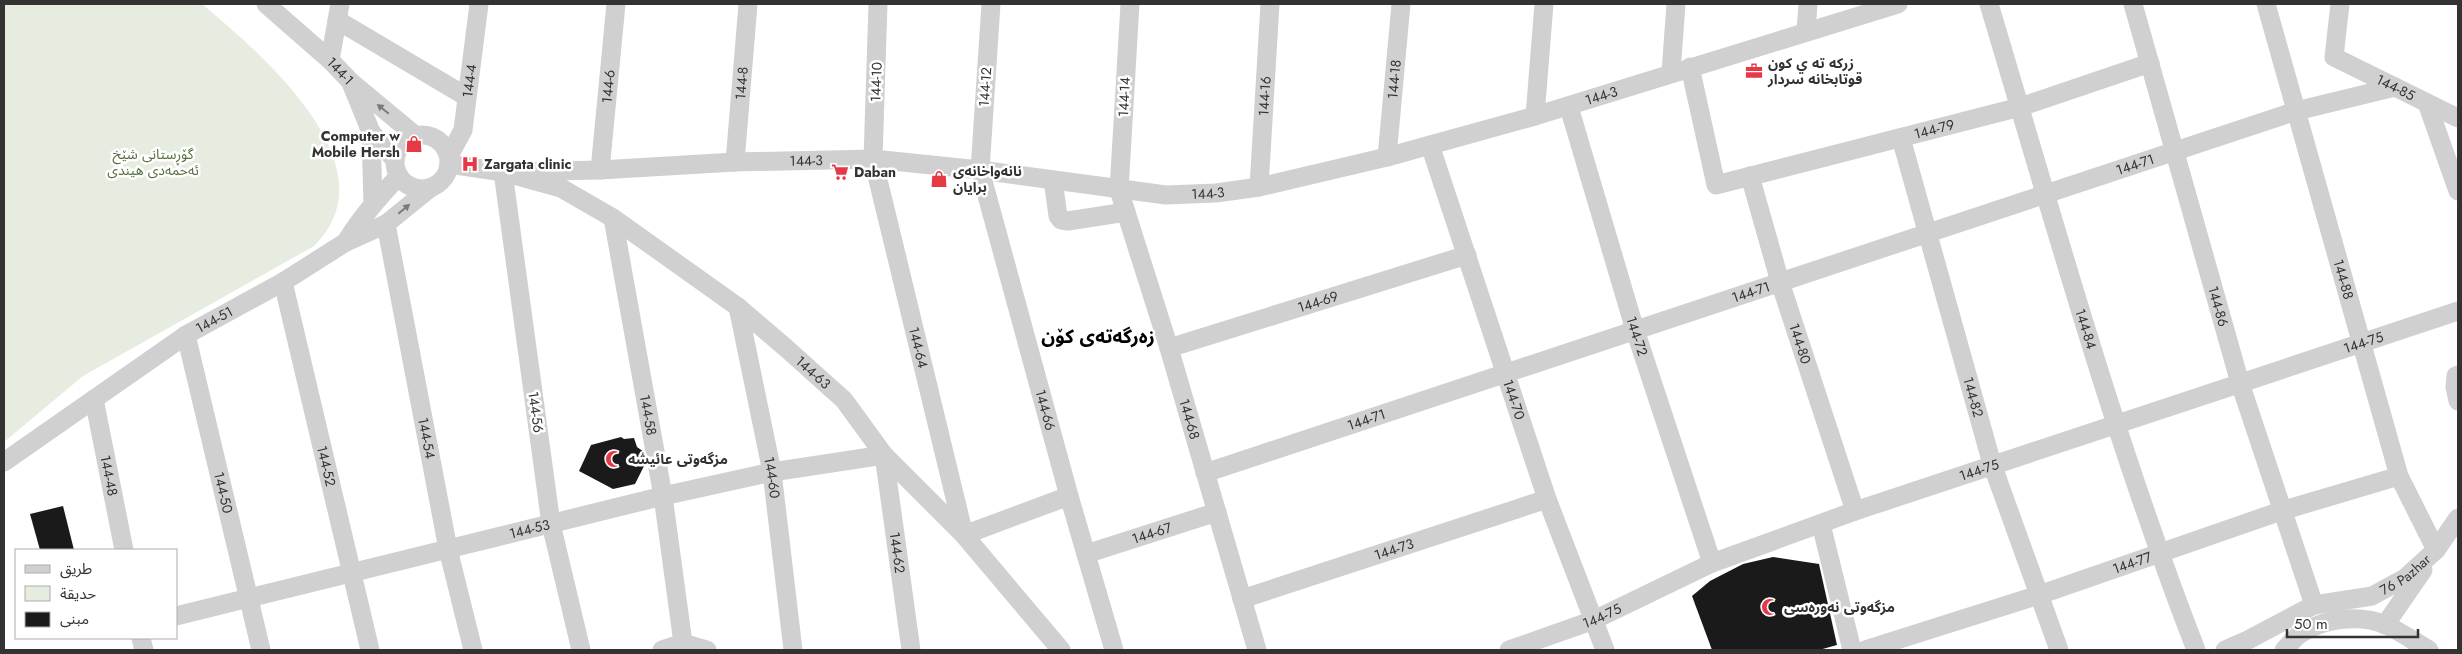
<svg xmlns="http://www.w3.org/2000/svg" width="2462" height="654" font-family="Jost,'Noto Sans Arabic',sans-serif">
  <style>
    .green { fill: #e6ecdf }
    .building { fill: #1a1a1a }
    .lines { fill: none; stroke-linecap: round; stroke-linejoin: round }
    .minor { stroke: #d0d0d0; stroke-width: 19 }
    .oneway { fill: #7a7a7a }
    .labels { text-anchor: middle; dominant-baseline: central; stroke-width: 5; stroke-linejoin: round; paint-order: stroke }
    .poi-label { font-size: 14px; font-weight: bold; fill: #333; stroke: #fff; text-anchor: start }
    .street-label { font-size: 14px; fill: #333; stroke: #fff }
    .park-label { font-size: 14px; fill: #56703f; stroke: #fff }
    .district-label { font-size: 19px; font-weight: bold; fill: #000; stroke: #fff }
  </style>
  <rect width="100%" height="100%" fill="#fff"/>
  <!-- green -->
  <path class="green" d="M4 4H202C260 53 395 166 314 246L83 376 4 442Z"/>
  <!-- building -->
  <g class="building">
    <path d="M621 437 624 439 634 438 637 447 644 452V466L635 484 613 489 579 471 591 445Z"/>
    <path d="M63 506 74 550H40L30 514Z"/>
    <path d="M1773 557 1819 564 1837 645 1819 650H1712L1692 596 1710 581 1743 564Z"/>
  </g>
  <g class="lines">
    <!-- minor -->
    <g class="minor">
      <path id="s1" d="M266 4 330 60 351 82 416 136"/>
      <path id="s2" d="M878 4 873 159 964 535 1069 496"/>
      <path id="s3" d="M991 4 980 170 1069 496 1114 650"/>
      <path id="s4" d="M1130 4 1119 190 1169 348 1257 650"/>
      <path id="s5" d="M1989 4C2054 221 2114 439 2196 650"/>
      <path id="s6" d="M2133 4 2240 383 2314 605"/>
      <path id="s7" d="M2266 4 2399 476 2436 550"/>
      <path id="s8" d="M2340 4 2334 57 2458 118"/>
      <path d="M337 20 467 97"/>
      <path d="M1806 31 1808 4"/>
      <path d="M330 60 340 4"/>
      <path id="s9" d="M1690 67 1716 185 2020 107 2150 63"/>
      <path d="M1671 72 1676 4"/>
      <path d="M351 83 371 132 395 160"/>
      <path d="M2427 103 2458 191"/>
      <path id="s10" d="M1569 107 1635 330 1712 563"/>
      <path d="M1535 116 1544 4"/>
      <path d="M371 132 373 204"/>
      <circle cx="422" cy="162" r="27"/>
      <path id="s11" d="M1901 138 1992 464 2059 650"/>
      <path id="s12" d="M1430 145 1547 499 1605 650"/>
      <path id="s13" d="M449 156 463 130 479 4"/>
      <path id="s14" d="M1387 157 1401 4"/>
      <path id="s15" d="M735 162 748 4"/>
      <path id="s16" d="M449 164 503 172 600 170 735 162 873 159 980 170 1166 195 1216 193 1259 187 1387 157 1535 116 1898 4"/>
      <path id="s17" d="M600 170 616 4"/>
      <path id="s18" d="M1750 176 1780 282 1855 511"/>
      <path d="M1053 180 1058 216 1061 220 1068 221 1126 212"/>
      <path id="s19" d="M1259 187 1270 4"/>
      <path id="s20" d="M613 218 663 496 683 643 691 650"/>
      <path id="s21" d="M386 224 448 549 473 650"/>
      <path d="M346 242C361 217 379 197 399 176"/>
      <path id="s22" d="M283 282 370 650"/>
      <path id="s23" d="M738 307 772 472 793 650"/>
      <path id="s24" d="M186 335 261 650"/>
      <path id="s25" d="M1169 348 1467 255"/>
      <path d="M2458 375 2456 376 2455 387 2458 401"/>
      <path id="s26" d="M94 399 124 550"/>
      <path id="s27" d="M4 462 186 335 283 282 346 242 386 224 429 189"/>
      <path id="s28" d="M1205 473 2296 111 2395 87"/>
      <path d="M1821 524 1852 650"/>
      <path id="s29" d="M1086 554 1217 512"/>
      <path id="s30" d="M1242 599 1547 499"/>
      <path id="s31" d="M176 616 663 496 772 472 884 455 911 650"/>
      <path d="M2385 625 2423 570"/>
      <path d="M141 638 144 650"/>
      <path id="s32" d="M581 650 551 524 503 172 561 188 613 218 738 307 786 348 844 400 884 455 964 535 1061 650"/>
      <path d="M662 650 683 643 707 650"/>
      <path id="s33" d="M1509 650 1594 620 1712 563 1855 511 2458 311"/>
      <path id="s34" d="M1865 650 2039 595 2281 511 2399 476"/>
      <path id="s35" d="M2225 650 2248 640 2314 605 2372 596 2405 578 2436 550 2458 518"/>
      <path d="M2284 650C2289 645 2294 638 2300 634 2324 618 2360 614 2386 625 2401 632 2415 642 2429 650"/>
    </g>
  </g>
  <!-- one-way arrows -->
  <defs><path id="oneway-solid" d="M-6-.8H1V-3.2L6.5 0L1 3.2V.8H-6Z" transform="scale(1.25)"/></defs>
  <g class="oneway">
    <use href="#oneway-solid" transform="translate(383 109) rotate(-141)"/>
    <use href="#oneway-solid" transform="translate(404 209) rotate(-40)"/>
  </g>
  <!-- icons -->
  <defs>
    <g id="office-bare" transform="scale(1.35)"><path d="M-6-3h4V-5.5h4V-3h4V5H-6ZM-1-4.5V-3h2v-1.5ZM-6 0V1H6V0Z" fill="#e63946" stroke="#fff" stroke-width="2.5" paint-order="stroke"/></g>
    <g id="shop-bare" transform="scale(1.35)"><path d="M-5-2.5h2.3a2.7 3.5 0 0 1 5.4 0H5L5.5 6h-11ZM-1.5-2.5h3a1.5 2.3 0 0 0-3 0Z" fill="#e63946" stroke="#fff" stroke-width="2.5" paint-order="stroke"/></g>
    <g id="hospital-bare" transform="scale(1.35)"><path d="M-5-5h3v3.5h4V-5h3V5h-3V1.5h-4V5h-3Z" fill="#e63946" stroke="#fff" stroke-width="2.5" paint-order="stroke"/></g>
    <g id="supermarket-bare" transform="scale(1.35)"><path d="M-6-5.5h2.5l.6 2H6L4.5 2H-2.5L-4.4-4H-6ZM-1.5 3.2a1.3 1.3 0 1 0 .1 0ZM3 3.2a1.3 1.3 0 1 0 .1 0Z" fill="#e63946" stroke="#fff" stroke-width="2.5" paint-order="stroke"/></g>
    <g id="mosque-bare" transform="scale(1.35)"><path d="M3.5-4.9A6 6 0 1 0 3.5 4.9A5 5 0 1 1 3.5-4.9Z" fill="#e63946" stroke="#fff" stroke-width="2.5" paint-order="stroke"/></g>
  </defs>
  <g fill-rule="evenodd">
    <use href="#office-bare" x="1754" y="71"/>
    <use href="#shop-bare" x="414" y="144"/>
    <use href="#hospital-bare" x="470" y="164"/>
    <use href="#supermarket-bare" x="840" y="172"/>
    <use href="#shop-bare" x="939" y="179"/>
    <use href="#mosque-bare" x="614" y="459"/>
    <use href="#mosque-bare" x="1770" y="607"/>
  </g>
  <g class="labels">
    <!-- poi labels -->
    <g class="poi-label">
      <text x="1768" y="63">زركه ته ي كون<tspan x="1768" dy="16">قوتابخانه سردار</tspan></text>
      <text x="400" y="136" text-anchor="end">Computer w<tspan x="400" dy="16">Mobile Hersh</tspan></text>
      <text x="484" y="164">Zargata clinic</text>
      <text x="953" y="171">نانەواخانەی<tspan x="953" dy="16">برایان</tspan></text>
      <text x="854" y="172">Daban</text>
      <text x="628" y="459">مزگەوتی عائیشە</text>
      <text x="1784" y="607">مزگەوتی نەورەسی</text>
    </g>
    <!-- street labels -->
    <g class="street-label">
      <text stroke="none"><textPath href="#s1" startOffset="100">144-1</textPath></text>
      <text stroke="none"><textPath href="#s14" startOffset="78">144-18</textPath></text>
      <text stroke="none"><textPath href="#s13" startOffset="79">144-4</textPath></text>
      <text transform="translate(876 82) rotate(-88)">144-10</text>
      <text stroke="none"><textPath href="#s15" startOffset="79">144-8</textPath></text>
      <text stroke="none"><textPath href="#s17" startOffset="84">144-6</textPath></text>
      <text transform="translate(985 87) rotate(-86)">144-12</text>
      <text stroke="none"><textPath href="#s8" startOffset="122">144-85</textPath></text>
      <text stroke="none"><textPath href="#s19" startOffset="91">144-16</textPath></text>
      <text stroke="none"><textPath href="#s16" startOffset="1168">144-3</textPath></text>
      <text transform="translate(1124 97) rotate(-87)">144-14</text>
      <text stroke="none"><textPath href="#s9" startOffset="346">144-79</textPath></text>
      <text stroke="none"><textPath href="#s16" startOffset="358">144-3</textPath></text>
      <text stroke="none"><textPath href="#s28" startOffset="980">144-71</textPath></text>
      <text stroke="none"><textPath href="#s16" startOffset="762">144-3</textPath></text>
      <text stroke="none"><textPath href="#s7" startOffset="286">144-88</textPath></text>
      <text stroke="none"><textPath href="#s28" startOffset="575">144-71</textPath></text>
      <text stroke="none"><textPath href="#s25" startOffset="156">144-69</textPath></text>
      <text stroke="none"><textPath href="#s6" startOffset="314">144-86</textPath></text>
      <text stroke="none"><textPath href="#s27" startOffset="254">144-51</textPath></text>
      <text stroke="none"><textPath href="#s5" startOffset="339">144-84</textPath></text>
      <text stroke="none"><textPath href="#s10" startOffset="239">144-72</textPath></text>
      <text stroke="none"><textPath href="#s33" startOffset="909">144-75</textPath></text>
      <text stroke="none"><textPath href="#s18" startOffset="175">144-80</textPath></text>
      <text stroke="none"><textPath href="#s2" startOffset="349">144-64</textPath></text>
      <text stroke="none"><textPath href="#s32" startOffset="858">144-63</textPath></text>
      <text stroke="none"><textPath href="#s11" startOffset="269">144-82</textPath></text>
      <text stroke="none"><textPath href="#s12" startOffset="268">144-70</textPath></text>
      <text stroke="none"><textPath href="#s3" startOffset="415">144-66</textPath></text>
      <text transform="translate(536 412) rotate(82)">144-56</text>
      <text stroke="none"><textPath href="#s20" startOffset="200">144-58</textPath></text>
      <text stroke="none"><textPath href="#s4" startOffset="426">144-68</textPath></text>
      <text stroke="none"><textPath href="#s28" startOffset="170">144-71</textPath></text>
      <text stroke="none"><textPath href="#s21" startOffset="218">144-54</textPath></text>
      <text stroke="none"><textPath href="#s22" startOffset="189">144-52</textPath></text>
      <text stroke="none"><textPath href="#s33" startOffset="504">144-75</textPath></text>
      <text stroke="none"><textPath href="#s26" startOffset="78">144-48</textPath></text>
      <text stroke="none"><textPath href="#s23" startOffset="174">144-60</textPath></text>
      <text stroke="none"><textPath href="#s24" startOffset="162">144-50</textPath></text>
      <text stroke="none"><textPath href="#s31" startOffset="364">144-53</textPath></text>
      <text stroke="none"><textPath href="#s29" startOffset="69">144-67</textPath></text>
      <text stroke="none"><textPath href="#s30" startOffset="160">144-73</textPath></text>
      <text stroke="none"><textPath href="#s31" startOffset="825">144-62</textPath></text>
      <text stroke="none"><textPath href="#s34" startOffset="281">144-77</textPath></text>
      <text stroke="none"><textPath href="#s35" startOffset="198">76 Pazhar</textPath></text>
      <text stroke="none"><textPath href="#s33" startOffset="99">144-75</textPath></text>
    </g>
    <!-- park labels -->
    <g class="park-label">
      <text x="153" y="154">گۆڕستانی شێخ<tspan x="153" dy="16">ئەحمەدی هیندی</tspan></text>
    </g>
    <!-- district labels -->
    <g class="district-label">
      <text x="1098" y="336">زەرگەتەی کۆن</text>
    </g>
  </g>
  <!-- border -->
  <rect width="2462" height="654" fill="none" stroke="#333333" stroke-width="10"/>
  <!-- legend -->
  <rect x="15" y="549" width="162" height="90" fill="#ffffff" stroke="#adadad"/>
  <rect x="25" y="565" width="25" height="8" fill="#d0d0d0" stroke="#adadad"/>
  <text x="60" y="574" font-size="15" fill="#333333">طريق</text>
  <rect x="25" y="586" width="25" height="15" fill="#e6ecdf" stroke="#adadad"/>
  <text x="60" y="599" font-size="15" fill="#333333">حديقة</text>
  <rect x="25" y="612" width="25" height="15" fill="#1a1a1a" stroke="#adadad"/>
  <text x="60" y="624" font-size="15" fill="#333333">مبنى</text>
  <!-- scale -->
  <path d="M2287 629v8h131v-8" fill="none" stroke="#333333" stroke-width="2.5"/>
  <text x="2294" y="629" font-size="15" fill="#333333" stroke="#ffffff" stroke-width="4" paint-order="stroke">50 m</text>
</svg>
